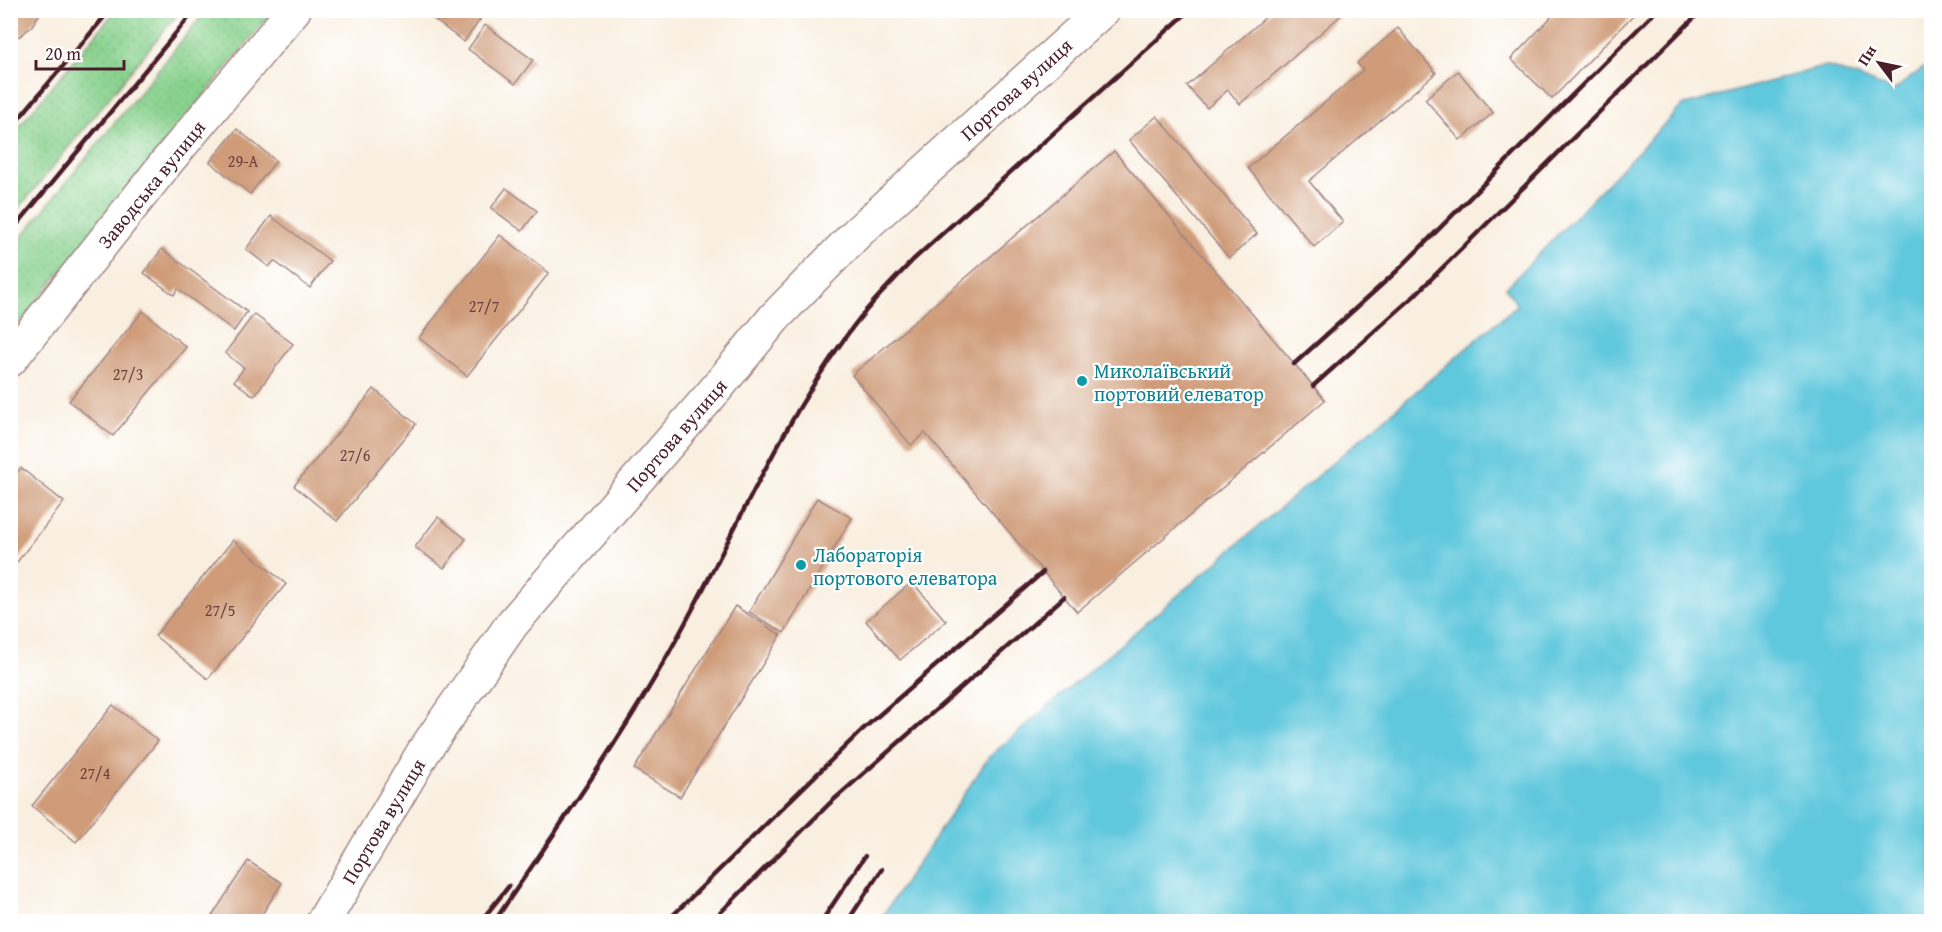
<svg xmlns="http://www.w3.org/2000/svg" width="1942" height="932" font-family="'Gentium Book Plus',serif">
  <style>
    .grass { fill: url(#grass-dots); stroke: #6a785c; stroke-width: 1.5 }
    .water { fill: #61c8dd; stroke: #567484; stroke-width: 1.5 }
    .building { fill: #cf9b78 }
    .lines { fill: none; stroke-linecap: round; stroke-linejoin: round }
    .minor-casing { stroke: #a28786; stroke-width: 36 }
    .minor { stroke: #fff; stroke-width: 33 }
    .rail { stroke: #4a1f2b; stroke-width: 4.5 }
    .culture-dot { fill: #0f9aa8; stroke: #fff; stroke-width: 2 }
    .labels { text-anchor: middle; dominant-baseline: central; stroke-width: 4.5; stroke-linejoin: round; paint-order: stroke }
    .number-label { font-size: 16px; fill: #6b3e3e }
    .street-label { font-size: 20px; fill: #4a1f2b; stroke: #fff }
    .culture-label { font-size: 20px; fill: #0d838f; stroke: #fff; text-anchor: start }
  </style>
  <defs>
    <pattern id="grass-dots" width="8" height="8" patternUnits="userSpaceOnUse" patternTransform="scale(1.5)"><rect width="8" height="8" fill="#89d28e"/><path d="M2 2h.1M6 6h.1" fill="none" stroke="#78b47b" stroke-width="1.8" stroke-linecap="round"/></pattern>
  </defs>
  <rect width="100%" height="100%" fill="#fff"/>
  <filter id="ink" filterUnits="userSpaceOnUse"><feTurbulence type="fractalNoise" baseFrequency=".0167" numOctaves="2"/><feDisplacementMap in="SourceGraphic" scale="12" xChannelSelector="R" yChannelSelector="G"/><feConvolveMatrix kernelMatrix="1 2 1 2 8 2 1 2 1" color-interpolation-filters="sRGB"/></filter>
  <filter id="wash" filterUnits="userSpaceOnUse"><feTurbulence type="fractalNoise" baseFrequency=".008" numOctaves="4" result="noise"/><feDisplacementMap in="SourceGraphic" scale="24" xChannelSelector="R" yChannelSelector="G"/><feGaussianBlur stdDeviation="1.35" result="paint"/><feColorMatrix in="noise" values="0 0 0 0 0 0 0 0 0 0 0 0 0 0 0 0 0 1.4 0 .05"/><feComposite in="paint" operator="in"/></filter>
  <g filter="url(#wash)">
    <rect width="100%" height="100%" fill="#f9efe0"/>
    <!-- grass -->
    <g class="grass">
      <path d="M116 10 180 11 11 218V136Z"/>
      <path d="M206 11H273L11 333V250Z"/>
    </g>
    <!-- water -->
    <path class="water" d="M1931 62V921H879L989 757 1517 305 1506 288 1682 106 1826 66 1894 90Z"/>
    <g id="blocks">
      <!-- building -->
      <g class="building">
        <path d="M10 10H42L31 27 20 36 10 39Z"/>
        <path d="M425 10H467L480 20 464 42 424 12Z"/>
        <path d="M1274 10H1347L1240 104 1228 90 1207 108 1187 86Z"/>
        <path d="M1558 10H1638L1552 99 1511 59Z"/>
        <path d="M485 25 533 60 515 84 468 49Z"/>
        <path d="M1398 28 1436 73 1309 181 1343 222 1314 247 1248 168 1363 70 1357 63Z"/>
        <path d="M1458 71 1493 113 1460 140 1425 99Z"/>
        <path d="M1157 116 1257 234 1229 258 1129 140Z"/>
        <path d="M237 129 276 161 250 194 210 162Z"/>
        <path d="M1114 151 1325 400 1077 612 925 433 911 445 852 375Z"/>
        <path d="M506 188 537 211 522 231 491 208Z"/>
        <path d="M271 216 330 261 310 288 274 261 269 267 246 249Z"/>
        <path d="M500 235 549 273 467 376 419 338Z"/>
        <path d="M162 249 247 312 234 331 178 289 174 295 144 273Z"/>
        <path d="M143 311 186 347 113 436 69 401Z"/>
        <path d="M254 314 293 344 254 396 234 381 244 368 225 353Z"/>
        <path d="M374 389 416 424 337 521 294 486Z"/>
        <path d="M21 468 64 502 10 571V481Z"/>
        <path d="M817 498 852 518 784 633 749 612Z"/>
        <path d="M438 517 466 539 444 568 415 547Z"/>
        <path d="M233 540 286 584 208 679 155 636Z"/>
        <path d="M912 582 946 621 900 660 866 621Z"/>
        <path d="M735 606 781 635 680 797 634 769Z"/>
        <path d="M113 705 158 741 76 842 32 806Z"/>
        <path d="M248 861 282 883 257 922H208Z"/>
      </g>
    </g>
  </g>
  <g filter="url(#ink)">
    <use href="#blocks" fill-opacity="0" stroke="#a28786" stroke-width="1.5"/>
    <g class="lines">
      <!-- minor casing -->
      <g class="minor-casing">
        <g id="minor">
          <path d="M10 360 166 163 294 10"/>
          <path d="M323 922 424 751 512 624 716 389 775 317 857 233 1103 10"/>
        </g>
      </g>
      <!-- minor -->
      <use href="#minor" class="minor"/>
      <!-- rail -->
      <g class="rail">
        <path d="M10 129 110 10"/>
        <path d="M10 233 195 10"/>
        <path d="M1294 364 1397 271 1657 10"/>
        <path d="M1313 386 1414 296 1702 10"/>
        <path d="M480 922 509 886"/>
        <path d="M494 922C548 842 605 762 654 679 721 566 769 442 847 335 866 308 890 284 913 260L1190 10"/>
        <path d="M666 922 862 730 1043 572"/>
        <path d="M711 922 829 804 1064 597"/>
        <path d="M821 922 865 856"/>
        <path d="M847 922 882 869"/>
      </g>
    </g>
  </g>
  <!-- markers -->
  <g class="culture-dot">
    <circle cx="1082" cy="381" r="6"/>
    <circle cx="801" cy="565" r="6"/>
  </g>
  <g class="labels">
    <!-- number labels -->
    <g class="number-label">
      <text x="243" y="161">29-А</text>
      <text x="484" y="306">27/7</text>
      <text x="128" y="374">27/3</text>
      <text x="355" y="455">27/6</text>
      <text x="220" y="610">27/5</text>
      <text x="95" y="773">27/4</text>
    </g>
    <!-- street labels -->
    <g class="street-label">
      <text transform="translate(1016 89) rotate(-42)">Портова вулиця</text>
      <text transform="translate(151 184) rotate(-51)">Заводська вулиця</text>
      <text transform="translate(676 435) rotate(-49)">Портова вулиця</text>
      <text transform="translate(383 821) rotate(-59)">Портова вулиця</text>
    </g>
    <!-- culture labels -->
    <g class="culture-label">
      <text x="1094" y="370">Миколаївський<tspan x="1094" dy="23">портовий елеватор</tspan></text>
      <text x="813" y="554">Лабораторія<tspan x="813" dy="23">портового елеватора</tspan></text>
    </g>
  </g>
  <!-- margin -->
  <rect width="1942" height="932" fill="none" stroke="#fff" stroke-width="36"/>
  <!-- north arrow -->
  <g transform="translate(1879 63) rotate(302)" stroke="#ffffff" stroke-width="4.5" paint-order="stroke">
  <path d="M0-4.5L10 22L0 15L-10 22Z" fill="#4a1f2b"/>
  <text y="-9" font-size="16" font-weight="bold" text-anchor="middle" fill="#4a1f2b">Пн</text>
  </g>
  <!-- scale -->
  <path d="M36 60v9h88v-9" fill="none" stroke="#4a1f2b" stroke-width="3"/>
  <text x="45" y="60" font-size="18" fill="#4a1f2b" stroke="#ffffff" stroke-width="4.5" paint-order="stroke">20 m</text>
</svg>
